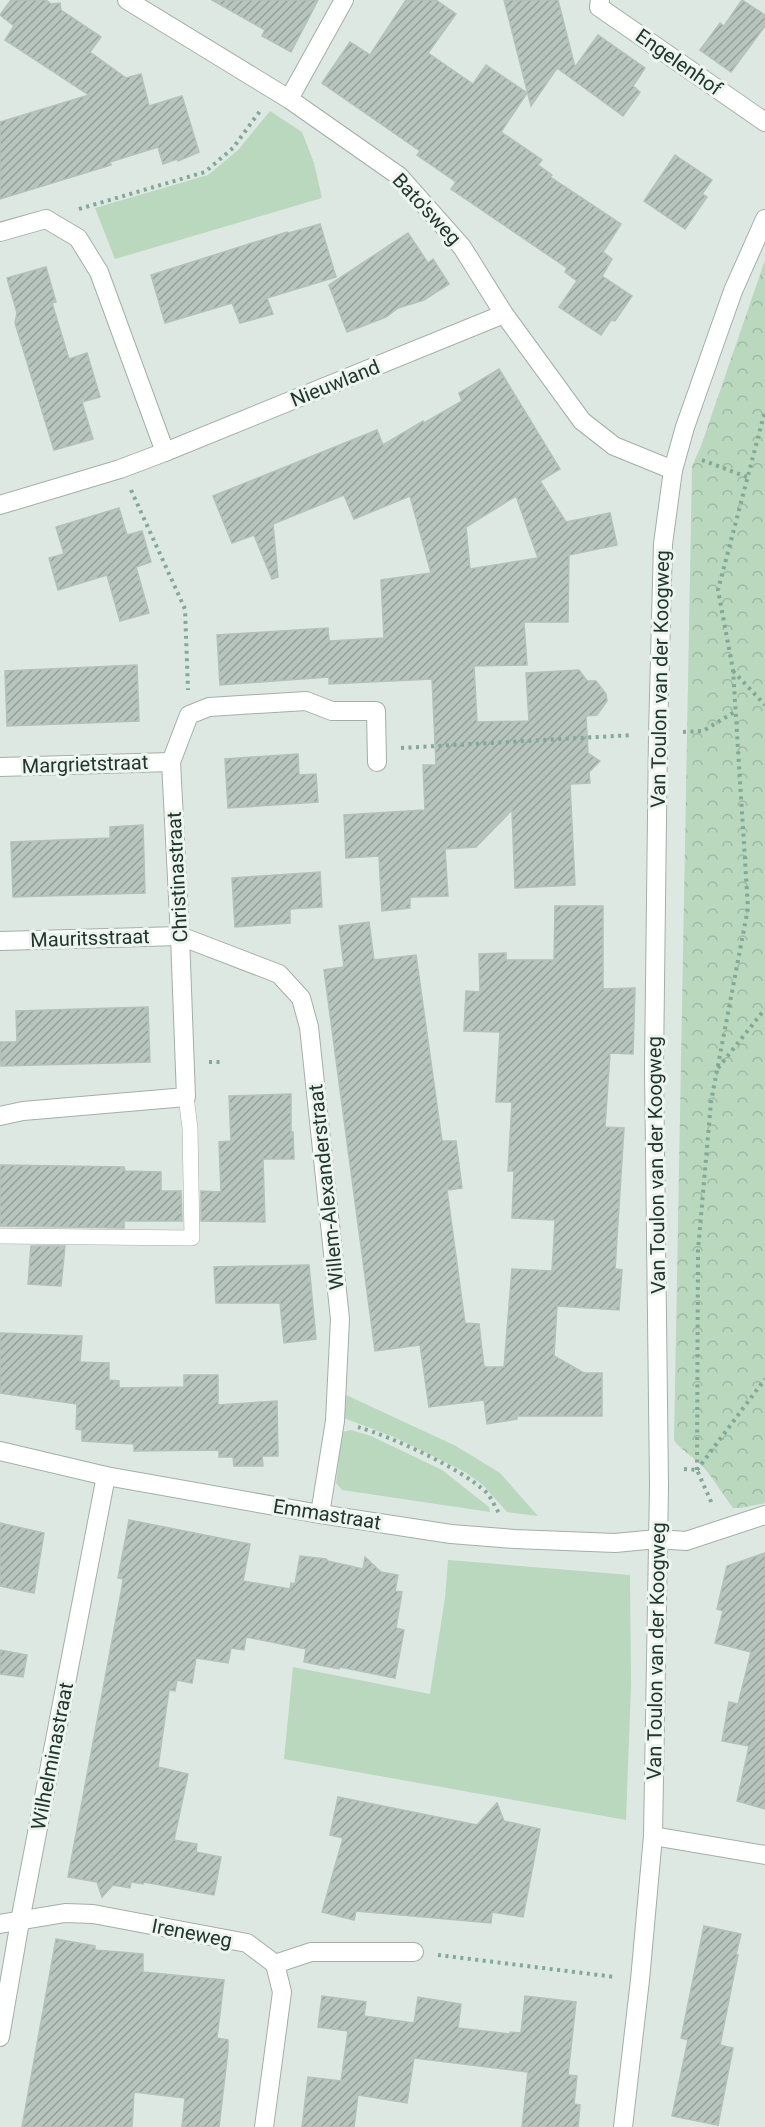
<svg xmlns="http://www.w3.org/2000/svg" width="765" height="2127" font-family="Roboto,sans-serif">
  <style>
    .green { fill: #b9d8be }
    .park { fill: url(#park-crowns) }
    .building { fill: url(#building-hatch); stroke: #b2c1b9; stroke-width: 1.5; fill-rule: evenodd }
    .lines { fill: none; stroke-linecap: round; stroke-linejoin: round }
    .service-casing { stroke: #a2afa9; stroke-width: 16 }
    .minor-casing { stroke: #a2afa9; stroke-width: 20 }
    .tertiary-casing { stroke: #a2afa9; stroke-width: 20 }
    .path { stroke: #82a998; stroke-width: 4; stroke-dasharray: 3 4.5; stroke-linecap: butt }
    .service { stroke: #fff; stroke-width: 15 }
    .minor { stroke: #fff; stroke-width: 18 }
    .tertiary { stroke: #fff; stroke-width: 18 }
    .labels { text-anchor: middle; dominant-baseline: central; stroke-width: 6; stroke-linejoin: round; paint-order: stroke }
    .street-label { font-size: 20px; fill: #21362e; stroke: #eef5f1 }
  </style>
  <defs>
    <pattern id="park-crowns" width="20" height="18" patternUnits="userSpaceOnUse" patternTransform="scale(1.5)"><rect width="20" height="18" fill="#b9d8be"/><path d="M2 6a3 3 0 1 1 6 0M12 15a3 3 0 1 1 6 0" fill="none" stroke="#9fbaa4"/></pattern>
    <pattern id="building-hatch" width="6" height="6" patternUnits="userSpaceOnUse" patternTransform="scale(1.5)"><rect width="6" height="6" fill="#b7c5be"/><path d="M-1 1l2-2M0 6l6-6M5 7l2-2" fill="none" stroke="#94a19b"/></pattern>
  </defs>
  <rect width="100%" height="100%" fill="#dee8e3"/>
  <!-- green -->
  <g class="green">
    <path d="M270 111 302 132 314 163 322 198 115 259 95 208 208 175 238 150Z"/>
    <path d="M344 1394 456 1446 500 1473 538 1516 507 1512 483 1485 465 1472 394 1437 341 1417Z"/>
    <path d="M351 1430 371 1436 442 1470 489 1507 490 1512 342 1490 336 1483 342 1432Z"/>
    <path d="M448 1560 630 1575 631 1686 626 1820 284 1759 293 1667 430 1694 445 1598Z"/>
  </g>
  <!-- park -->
  <path class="park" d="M765 260V1503L741 1508H733C723 1495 715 1481 705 1469 697 1459 678 1448 674 1440L692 466 701 446Z"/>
  <!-- building -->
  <g class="building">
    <path d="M11 0H46L51 4 60 3 61 10 101 37 90 52 126 78 141 74 149 106 182 96 199 152 178 161 177 159 163 164 158 147 110 162 111 165 0 199V122L89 95 5 40 14 26 0 15Z"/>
    <path d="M212 0H318L291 52 262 36 265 30Z"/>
    <path d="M406 0H436L456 14 428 53 473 84 486 65 527 93 501 132 542 160 538 165 552 175 550 177 621 224 603 252 612 259 602 276 632 296 615 321 611 320 601 335 559 307 577 281 565 272 567 268 451 189 456 182 417 155 420 151 322 83 350 42 370 55Z"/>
    <path d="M504 0H558L575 67 598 35 645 68 633 86 640 92 623 116 557 68 531 106Z"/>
    <path d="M742 0 765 15V26L731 72 700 50 720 23 724 26Z"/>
    <path d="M675 155 712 180 702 194 707 197 685 229 644 201Z"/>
    <path d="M320 224 336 277 267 298 273 314 240 323 232 303 165 323 151 275 287 232 289 233Z"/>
    <path d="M408 233 428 263 433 259 449 284 424 300 398 308 386 317 347 332 329 285Z"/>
    <path d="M46 267 56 302 52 303 69 359 87 353 100 397 82 402 93 439 54 450 15 323 17 313 7 278Z"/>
    <path d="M499 369 560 469 540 481 566 522 610 513 617 545 569 555 568 622H524L527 665 474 666 477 722 529 721 526 673 579 670 587 681H596L606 694 607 701 597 715 586 716 588 753 600 761 589 772 590 783 570 784 575 885 515 888 512 810 476 847 445 849 448 896 410 897V908L382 911 379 856 346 858 344 815 425 810 423 765H436L432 679 329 684V677L220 685 217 635 328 628 329 641 384 638 381 580 431 573 410 496 354 519 344 495 273 524 278 577 272 579 254 535 232 543 213 496 377 430 383 445 423 421 424 423 462 401 459 393ZM516 496 538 558 470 569 466 527Z"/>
    <path d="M119 508 127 535 142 531 151 562 136 567 149 613 120 621 107 575 58 590 49 558 64 554 56 527Z"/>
    <path d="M137 665 139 721 7 726 5 671Z"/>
    <path d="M298 754 299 775 316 774 318 802 228 808 225 759Z"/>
    <path d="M143 825 145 893 13 897 11 842 110 838V827Z"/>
    <path d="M320 872 322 907 290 909V923L235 927 232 878Z"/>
    <path d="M555 906H603V989L635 988 633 1054 610 1053 605 1127 624 1128 615 1269 622 1270 619 1310 557 1306 554 1356 584 1373H602V1416H517V1419L487 1424 484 1400 429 1407 420 1345 375 1351 324 970 344 967 339 926 369 922 374 960 416 955 442 1141H456L462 1188 447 1190 465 1323 479 1324 484 1367H504L512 1269 552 1271 555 1220 512 1218 514 1171H508L512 1102H496L500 1032 464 1031 466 991 480 992 479 954 506 953V960H554Z"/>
    <path d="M148 1007 150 1062 1 1066 0 1042H17L16 1011Z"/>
    <path d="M291 1094V1132H293L294 1159H263L265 1222 201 1221V1191L221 1192 219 1142 231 1141 229 1096Z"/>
    <path d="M0 1165 124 1167 125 1171 161 1172V1191H181L182 1221H124V1228L0 1226Z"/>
    <path d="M31 1246H65L61 1286 28 1284Z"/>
    <path d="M309 1265 316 1339 284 1343 280 1303H216L214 1267Z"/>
    <path d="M0 1333 82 1336 80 1362 109 1363V1380L119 1381V1388L184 1387V1375H218V1405L277 1401 278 1456H262L263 1466H234L233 1457H219V1450L134 1451V1444L82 1441V1430L76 1429 77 1404 0 1393Z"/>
    <path d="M129 1520 250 1544 243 1581 290 1589 291 1583 295 1584 300 1556 326 1559 328 1561 363 1569 365 1557 381 1572 398 1575 395 1591 402 1592 396 1628 404 1630 395 1678 340 1667 339 1669 304 1662 306 1649 246 1637 244 1650 231 1648 228 1663 196 1658 192 1683 177 1680 175 1691 169 1690 158 1767 188 1774 174 1840 197 1844 196 1852 221 1857 214 1895 144 1882 143 1884 131 1882 130 1888 113 1885 102 1897 97 1882 68 1877 122 1587 123 1579 118 1578Z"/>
    <path d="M0 1523 44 1533 34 1593 0 1586Z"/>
    <path d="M765 1553V1809L737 1801 749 1746 722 1741 729 1702 738 1704 751 1652 715 1643 723 1611 717 1609 727 1566Z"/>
    <path d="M0 1650 27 1655 23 1677 0 1674Z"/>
    <path d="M338 1797 477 1825 497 1803 504 1821 540 1829 523 1917 492 1912 491 1923 356 1911 354 1920 322 1912 343 1838 330 1835Z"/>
    <path d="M704 1926 741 1934 736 1954 738 1955 720 2045 733 2048 718 2125 672 2116 688 2040 681 2038Z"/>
    <path d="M56 1939 95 1946V1950L143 1954V1972L224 1980 217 2038 228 2040V2050L219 2127H182L185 2098 134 2092 132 2127H22Z"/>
    <path d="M322 1996 366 2002 364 2016 414 2023 418 1997 461 2004 458 2028 510 2034V2032L521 2033 525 1996 576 2002 568 2075 577 2076 574 2104 580 2105 578 2127H522L528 2072 414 2058 407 2103 358 2095 354 2127H302L308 2077 341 2081 348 2031 318 2027Z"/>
  </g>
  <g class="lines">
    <!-- service casing -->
    <g class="service-casing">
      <path id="service" d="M0 1236 192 1238 190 1128 186 1097"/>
    </g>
    <!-- minor casing -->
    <g class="minor-casing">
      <g id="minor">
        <path d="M127 0 289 99 399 176 462 247 504 314 582 421 614 446 673 470"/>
        <path d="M600 0 599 7 765 122"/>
        <path d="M289 99 344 0"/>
        <path d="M0 232 46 219 78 238 99 272 165 452"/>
        <path d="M0 505 120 469 165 452 504 314"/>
        <path d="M0 767 171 762"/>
        <path d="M0 941 180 936 279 974 301 998 309 1027 340 1319 335 1421 320 1514"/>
        <path d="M0 1116 23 1111 186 1097 180 936 171 762 189 715 209 707 306 701 332 711H376L377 762"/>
        <path d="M0 1451 106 1476 320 1514 451 1534 515 1539 615 1543 657 1539 686 1541 765 1515"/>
        <path d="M653 1836 765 1855"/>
        <path d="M0 1924 65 1913 93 1914 247 1943 275 1964 311 1952H414"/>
        <path d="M0 2037 20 1921 106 1476"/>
        <path d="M264 2127 282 1992 275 1964"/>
      </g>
    </g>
    <!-- tertiary casing -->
    <g class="tertiary-casing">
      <path id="tertiary" d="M623 2127 640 1980 653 1836 659 1486 654 1067 658 734 663 544 673 470 685 427 733 291 765 219"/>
    </g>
    <!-- path -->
    <g class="path">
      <path d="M79 209 205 172 233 148 260 111"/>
      <path d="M702 460 747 477"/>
      <path d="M131 490 185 609 188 690"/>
      <path d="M733 671 765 705"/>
      <path d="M683 732 703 731 736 711"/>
      <path d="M401 748 633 735"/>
      <path d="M209 1062H223"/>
      <path d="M718 1068 765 1009"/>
      <path d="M358 1427C392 1437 461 1468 487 1493 492 1499 495 1507 499 1513"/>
      <path d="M684 1469 697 1470 713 1506"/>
      <path d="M697 1470 698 1250 711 1102 748 908 733 670 718 590 765 411"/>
      <path d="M697 1470 765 1379"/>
      <path d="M438 1955 615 1977"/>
    </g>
    <!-- service -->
    <use href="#service" class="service"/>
    <!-- minor -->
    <use href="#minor" class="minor"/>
    <!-- tertiary -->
    <use href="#tertiary" class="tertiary"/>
  </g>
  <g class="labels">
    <!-- street labels -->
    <g class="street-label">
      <text transform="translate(679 62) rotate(35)">Engelenhof</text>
      <text transform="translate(427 209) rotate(47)">Bato'sweg</text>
      <text transform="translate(335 383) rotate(-22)">Nieuwland</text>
      <text transform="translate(660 679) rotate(-89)">Van Toulon van der Koogweg</text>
      <text transform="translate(85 764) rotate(-2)">Margrietstraat</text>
      <text transform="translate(177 877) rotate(-93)">Christinastraat</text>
      <text transform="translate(90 938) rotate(-2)">Mauritsstraat</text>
      <text transform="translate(656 1165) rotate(-91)">Van Toulon van der Koogweg</text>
      <text transform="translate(326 1187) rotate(-96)">Willem-Alexanderstraat</text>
      <text transform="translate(327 1514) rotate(9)">Emmastraat</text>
      <text transform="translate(656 1651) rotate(-89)">Van Toulon van der Koogweg</text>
      <text transform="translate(52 1756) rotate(-79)">Wilhelminastraat</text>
      <text transform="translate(192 1933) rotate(11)">Ireneweg</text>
    </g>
  </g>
</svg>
